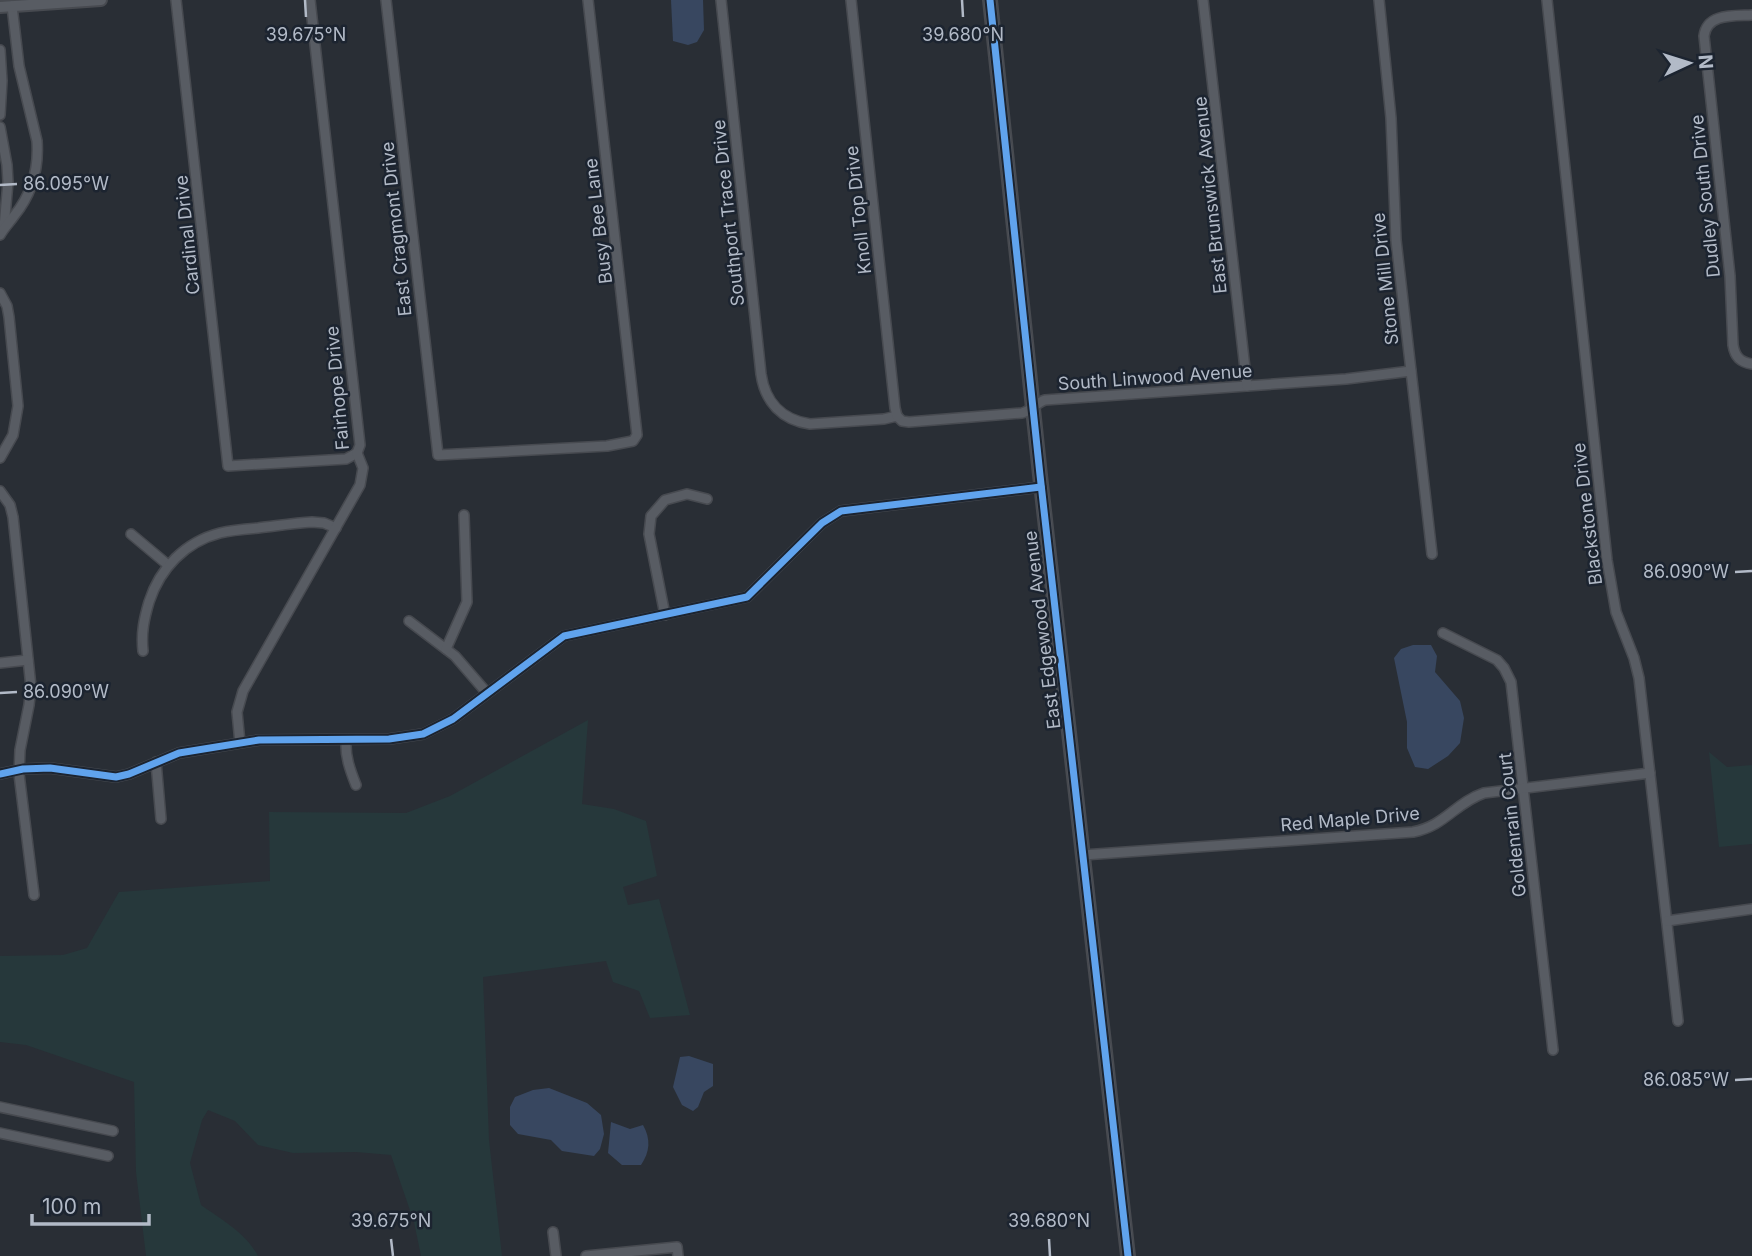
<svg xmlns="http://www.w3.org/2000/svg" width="1752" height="1256" font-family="Inter,sans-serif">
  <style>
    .green { fill: #26383b }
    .water { fill: #384760 }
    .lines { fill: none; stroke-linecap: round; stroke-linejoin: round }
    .minor-casing { stroke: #474a50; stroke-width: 12 }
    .tertiary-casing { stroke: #474a50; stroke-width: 14 }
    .secondary-casing { stroke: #474a50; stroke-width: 16 }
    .minor { stroke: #585c63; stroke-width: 9 }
    .tertiary { stroke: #585c63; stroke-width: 10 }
    .secondary { stroke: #575b62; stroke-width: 12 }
    .cycleway-casing { stroke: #1c2430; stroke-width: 11 }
    .cycleway { stroke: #60a3ed; stroke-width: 7 }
    .ticks { fill: none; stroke: #b2bac7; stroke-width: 2.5 }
    .labels { text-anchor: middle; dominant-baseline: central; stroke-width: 5; stroke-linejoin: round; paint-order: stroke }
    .street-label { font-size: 18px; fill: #b2bac7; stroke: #1c2430 }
    .ticks-label { font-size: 18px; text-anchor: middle; fill: #b2bac7; stroke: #1c2430; stroke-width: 5; stroke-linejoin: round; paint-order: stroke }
  </style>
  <rect width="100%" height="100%" fill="#292e35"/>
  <!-- green -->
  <g class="green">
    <path d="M588 720 582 804 614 809 646 821 657 876 623 887 628 905 659 899 690 1015 650 1018 639 991 613 982 606 961 483 977 489 1140 502 1256H421L414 1222 391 1155 356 1152 293 1153 258 1145 235 1121 208 1110 202 1120 190 1163 201 1205C222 1220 246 1233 258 1256H146L136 1172 134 1082 26 1045 0 1042V956L63 955 87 948 119 892 270 881 269 812 406 813 450 796Z"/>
    <path d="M1709 752 1727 767 1752 765V844L1719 847Z"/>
  </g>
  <!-- water -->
  <g class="water">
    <path d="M671 0H703L704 30 697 42 688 45 673 41Z"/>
    <path d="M1413 645H1431L1437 656 1435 672 1460 701 1464 718 1460 743 1448 756 1428 769 1415 767 1407 748V722L1394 658 1401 649Z"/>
    <path d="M689 1056 713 1064V1086L704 1092 698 1107 693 1111 682 1105 673 1087 680 1057Z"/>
    <path d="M549 1088 587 1103 601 1115 604 1134 600 1149 594 1156 562 1151 551 1140 518 1134 510 1125V1107L515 1097 533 1090Z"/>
    <path d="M611 1122 630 1129 643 1125C651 1139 650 1152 641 1165H622L608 1153Z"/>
  </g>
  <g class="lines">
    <!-- minor casing -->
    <g class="minor-casing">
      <g id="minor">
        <path d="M176 0 228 466 346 459 357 453"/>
        <path d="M386 0 438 455 607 446 633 441 637 435 588 0"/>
        <path d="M721 0 761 374C765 402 782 420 810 424L884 419 897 416 902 421 909 422 1022 413C1031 411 1036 403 1045 400L1346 379 1411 371"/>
        <path d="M851 0 895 408 897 416"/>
        <path d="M1203 0 1247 386"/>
        <path d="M1379 0 1391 118 1396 240 1432 554"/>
        <path d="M1547 0 1607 560 1616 612 1634 658 1639 678 1678 1021"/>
        <path d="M1752 15C1734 16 1707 13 1704 36L1730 276 1733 345C1735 357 1740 362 1752 364"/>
        <path d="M0 50 2 81 0 115"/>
        <path d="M0 127 7 165 8 182 4 227"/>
        <path d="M0 235C4 228 9 223 14 216 32 194 39 169 37 141L19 66 12 6"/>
        <path d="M0 293 7 306 9 317 18 406 13 435 0 458"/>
        <path d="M0 491 10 505 13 517 31 687 29 705 20 750 19 774 34 895"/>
        <path d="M131 534 168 565"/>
        <path d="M665 615 649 534 651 516 665 500 687 494 707 499"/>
        <path d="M409 621 455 656 487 693"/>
        <path d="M1443 633 1497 660 1504 668 1511 682 1553 1050"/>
        <path d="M446 649 467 602 464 515"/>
        <path d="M143 651C141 633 144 619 149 602 160 568 185 542 220 533 232 530 245 529 258 528 276 526 294 523 312 522L324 523 336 528"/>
        <path d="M0 663 28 660"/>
        <path d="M346 740C345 756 350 770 356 785"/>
        <path d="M240 743 237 712 243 691 360 485 363 468 357 453 360 445 310 0"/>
        <path d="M156 762 161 819"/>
        <path d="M0 774 23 769 50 768 116 777 129 774 179 753 259 740 389 739 423 734 453 719 564 636 747 597 822 523 841 511 1041 487"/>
        <path d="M1083 855 1413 832C1445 826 1455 803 1484 793L1650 773"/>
        <path d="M1667 921 1752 909"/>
        <path d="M0 1107 113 1131"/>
        <path d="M0 1133 108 1156"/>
        <path d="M553 1232 556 1256"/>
        <path d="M586 1256 677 1247 678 1256"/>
      </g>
    </g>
    <!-- tertiary casing -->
    <g class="tertiary-casing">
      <path id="tertiary" d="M0 7 101 0"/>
    </g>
    <!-- secondary casing -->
    <g class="secondary-casing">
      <path id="secondary" d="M990 0 1040 475 1128 1256"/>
    </g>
    <!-- minor -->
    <use href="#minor" class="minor"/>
    <!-- tertiary -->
    <use href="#tertiary" class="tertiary"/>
    <!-- secondary -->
    <use href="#secondary" class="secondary"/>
    <!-- cycleway casing -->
    <g class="cycleway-casing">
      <g id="cycleway">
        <path d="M990 0 1040 475 1128 1256"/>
        <path d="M0 774 23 769 50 768 116 777 129 774 179 753 259 740 389 739 423 734 453 719 564 636 747 597 822 523 841 511 1041 487"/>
      </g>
    </g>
    <!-- cycleway -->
    <use href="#cycleway" class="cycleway"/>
  </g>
  <!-- ticks -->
  <path class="ticks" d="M305 0 306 17M962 0 963 17M0 185 17 184M1735 572 1752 571M0 693 17 692M1735 1080 1752 1079M391 1239 393 1256M1049 1239 1050 1256"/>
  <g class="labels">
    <!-- street labels -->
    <g class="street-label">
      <text transform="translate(1210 195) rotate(-96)">East Brunswick Avenue</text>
      <text transform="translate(1705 196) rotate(-96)">Dudley South Drive</text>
      <text transform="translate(858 210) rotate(-96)">Knoll Top Drive</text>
      <text transform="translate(728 213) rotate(-96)">Southport Trace Drive</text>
      <text transform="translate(598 221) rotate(-97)">Busy Bee Lane</text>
      <text transform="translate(396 229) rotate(-96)">East Cragmont Drive</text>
      <text transform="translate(187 235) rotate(-96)">Cardinal Drive</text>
      <text transform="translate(1385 279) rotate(-96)">Stone Mill Drive</text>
      <text transform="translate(1155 377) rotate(-4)">South Linwood Avenue</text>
      <text transform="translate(337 388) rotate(-95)">Fairhope Drive</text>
      <text transform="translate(1587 514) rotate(-97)">Blackstone Drive</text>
      <text transform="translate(1042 630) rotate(-97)">East Edgewood Avenue</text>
      <text transform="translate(1350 819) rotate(-5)">Red Maple Drive</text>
      <text transform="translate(1512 825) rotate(-96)">Goldenrain Court</text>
    </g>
  </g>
  <g class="ticks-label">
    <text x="306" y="41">39.675°N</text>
    <text x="963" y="41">39.680°N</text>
    <text x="66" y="190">86.095°W</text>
    <text x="1686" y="578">86.090°W</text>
    <text x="66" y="698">86.090°W</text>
    <text x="1686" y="1086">86.085°W</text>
    <text x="391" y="1227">39.675°N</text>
    <text x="1049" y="1227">39.680°N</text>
  </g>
  <!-- north arrow -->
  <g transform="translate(1689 63) rotate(86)" stroke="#1c2430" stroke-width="5" paint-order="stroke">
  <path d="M0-5L12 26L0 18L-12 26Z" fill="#b2bac7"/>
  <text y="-10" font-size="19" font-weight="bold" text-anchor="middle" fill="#b2bac7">N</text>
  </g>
  <!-- scale -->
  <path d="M32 1214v10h117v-10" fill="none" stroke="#b2bac7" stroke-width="3.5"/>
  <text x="42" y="1214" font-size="21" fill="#b2bac7" stroke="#1c2430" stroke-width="5" paint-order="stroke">100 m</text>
</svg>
